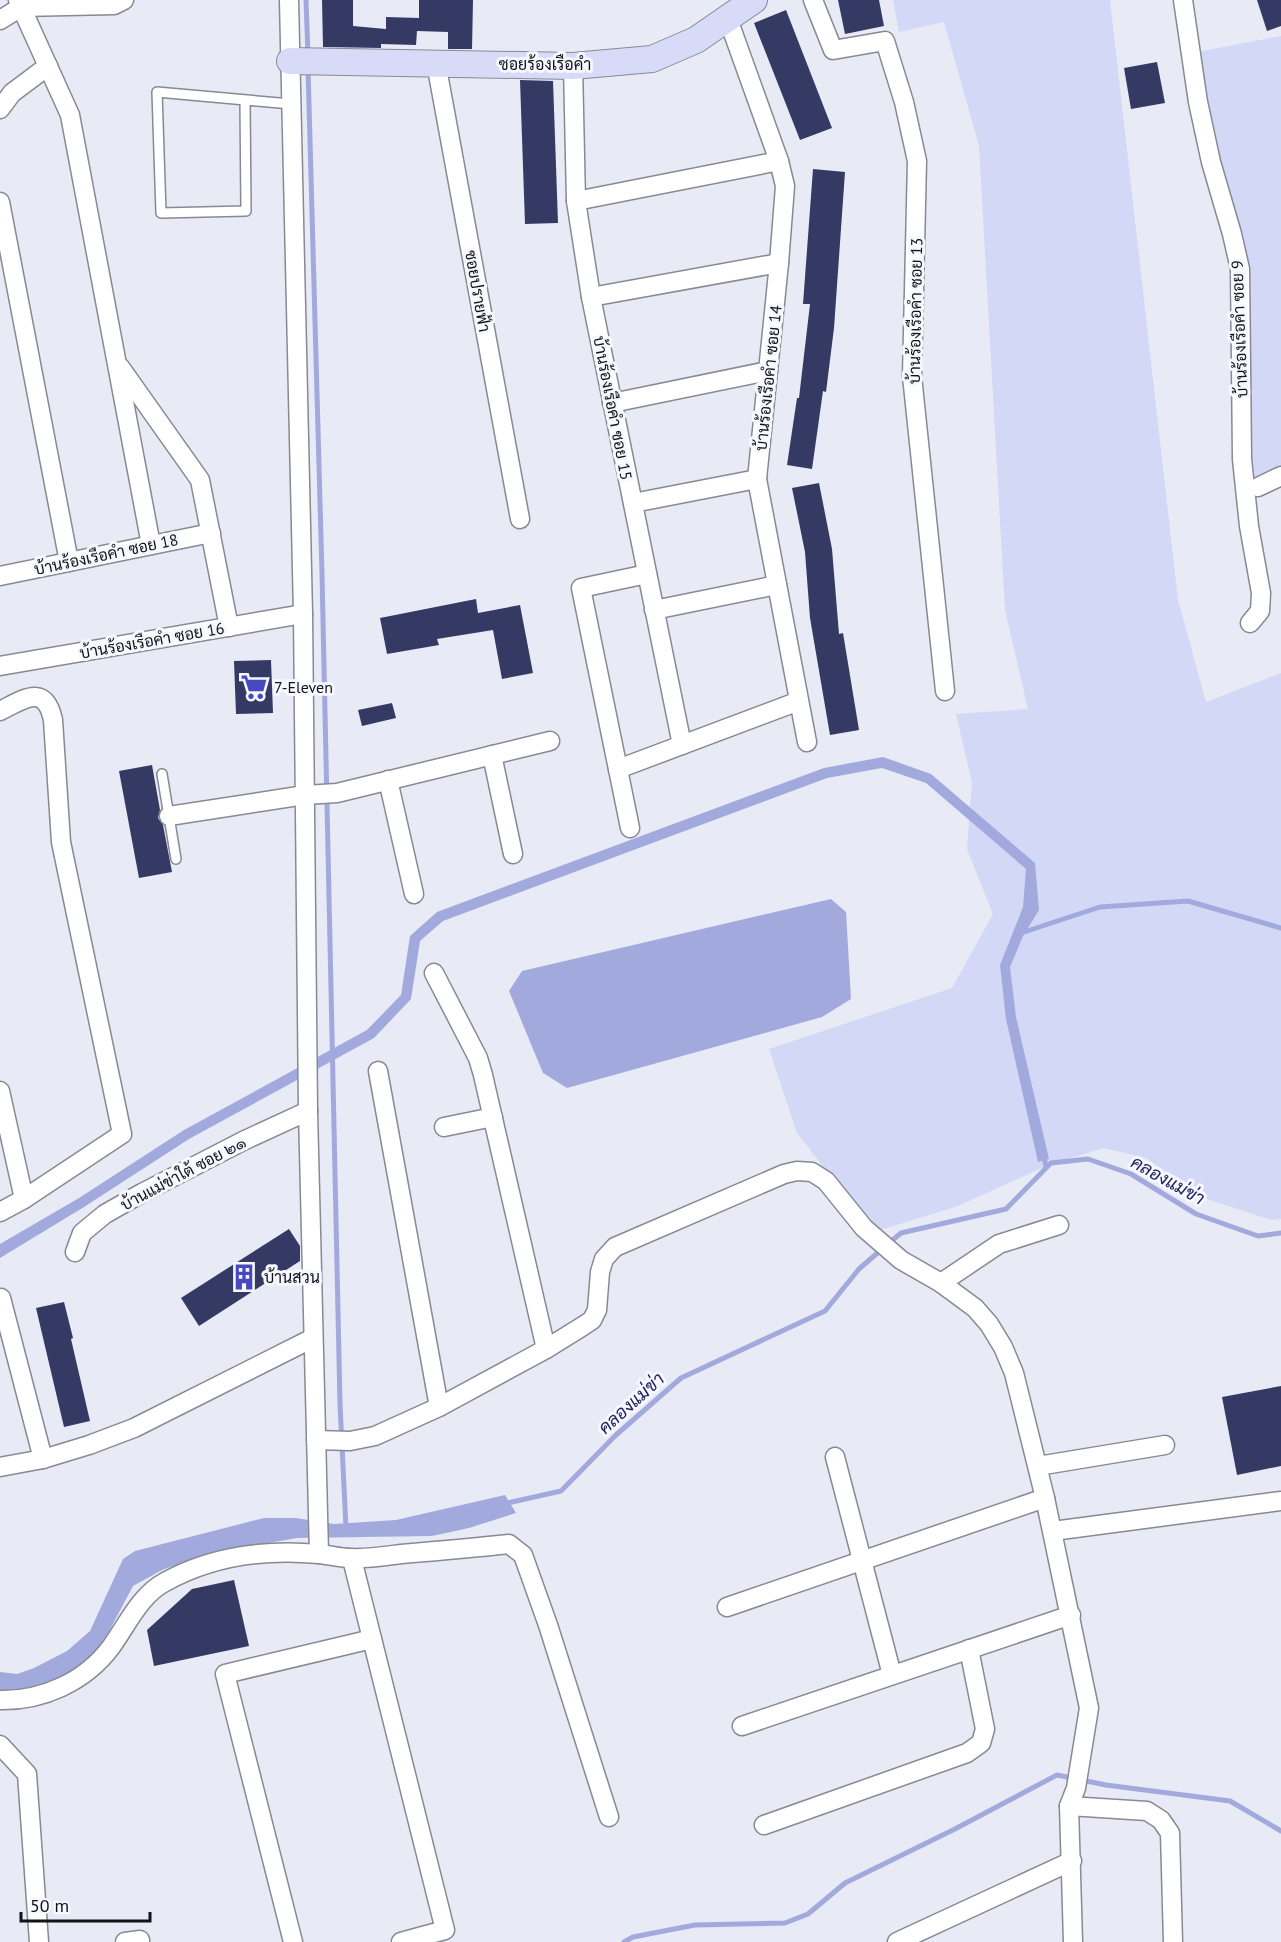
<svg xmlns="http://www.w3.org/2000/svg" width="1281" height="1942" font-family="'PT Sans',Sarabun,sans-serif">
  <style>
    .green { fill: #d3d8f7 }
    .water { fill: #a2aadd }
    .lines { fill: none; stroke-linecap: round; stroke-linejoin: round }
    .stream { stroke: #a2aadd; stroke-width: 5 }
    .building { fill: #353a64 }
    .lane-casing { stroke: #878993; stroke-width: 12 }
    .street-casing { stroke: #878993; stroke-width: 21 }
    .secondary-casing { stroke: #878993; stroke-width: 28 }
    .lane { stroke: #fff; stroke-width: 9 }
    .street { stroke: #fff; stroke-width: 18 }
    .secondary { stroke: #d8dbf8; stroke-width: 26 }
    .labels { text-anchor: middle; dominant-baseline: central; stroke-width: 6; stroke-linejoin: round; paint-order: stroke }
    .street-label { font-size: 16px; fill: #131317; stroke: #f6f8ff }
    .poi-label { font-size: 16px; fill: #131317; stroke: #f6f8ff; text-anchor: start }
    .water-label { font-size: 18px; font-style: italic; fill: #21225d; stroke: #f6f8ff }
  </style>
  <rect width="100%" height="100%" fill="#e8eaf6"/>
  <!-- green -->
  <g class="green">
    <path d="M893 0H1110L1178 600 1206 702 1281 673V1219L1271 1220 1201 1197 1146 1158 1103 1148 1046 1166 958 1206 874 1232 797 1133 769 1049 952 988 993 914 967 849 972 783 956 714 1028 709 1005 610 979 146 944 22 899 32Z"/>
    <path d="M1281 36V466L1251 478 1246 275 1197 52Z"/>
  </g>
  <!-- water -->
  <g class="water">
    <path d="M883 757 931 774 1035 863 1039 910 1023 936 1010 967 1016 1017 1049 1159 1038 1162 1006 1019 1000 965 1023 907 1026 869 926 783 882 768 827 778 443 921 420 941 411 999 374 1038 189 1139 84 1207 0 1258V1244L79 1198 184 1130 367 1030 401 995 410 936 437 912 824 768Z"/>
    <path d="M831 899 846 912 851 999 822 1017 567 1088 543 1073 509 991 522 971Z"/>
    <path d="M505 1495 516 1513 469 1528 432 1536 297 1538 239 1548 190 1560 162 1570 133 1586 106 1637 79 1674 44 1691 0 1696V1672L17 1674 34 1668 67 1651 90 1631 123 1559 135 1551 264 1518H296L334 1524 396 1520Z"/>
  </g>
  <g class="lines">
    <!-- stream -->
    <g class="stream">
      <path d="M306 0 308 55"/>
      <path d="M308 68 322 574 340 1404 346 1528"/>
      <path d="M1021 933 1100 907 1188 901 1281 928"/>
      <path d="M1043 1153 1046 1166"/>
      <path d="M889 1243 901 1233 1006 1209 1051 1163 1088 1159 1131 1174 1196 1214 1258 1236 1281 1233"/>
      <path d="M503 1504 561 1491 616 1435 681 1378 825 1311 859 1269 882 1249"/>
      <path d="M624 1942 633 1937 695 1925 785 1923 808 1914 845 1883 953 1830 1057 1775 1106 1785 1230 1801 1281 1831"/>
    </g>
  </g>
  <!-- building -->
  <g class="building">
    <path d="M322 0H353V26L386 29V17L419 18V0H473L472 49H448V32L417 31 416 45 381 44V48L323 47Z"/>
    <path d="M838 0H879L884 26 845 34Z"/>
    <path d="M1257 0H1281V26L1267 31Z"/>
    <path d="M786 10 832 128 800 140 754 23Z"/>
    <path d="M1157 62 1165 103 1131 109 1124 68Z"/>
    <path d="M520 80 553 81 558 223 525 224Z"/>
    <path d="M813 169 845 172 834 328 826 392 823 391 812 469 787 465 797 398H799L810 304H803Z"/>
    <path d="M819 483 832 549 839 634 843 633 859 730 830 735 810 618 805 552 792 488Z"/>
    <path d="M476 599 478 613 520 605 533 673 502 679 493 630 437 639 439 645 387 654 380 618Z"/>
    <path d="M271 660 273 713 236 714 234 661Z"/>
    <path d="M392 703 396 718 362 726 358 710Z"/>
    <path d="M152 765 160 810 158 818 163 825 172 872 139 878 119 771Z"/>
    <path d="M289 1229 300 1246V1261L199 1326 181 1298Z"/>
    <path d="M64 1302 73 1338 71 1339 90 1421 64 1427 36 1308Z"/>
    <path d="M1281 1386V1466L1237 1475 1222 1397Z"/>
    <path d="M234 1580 249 1646 154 1666 147 1630 192 1589Z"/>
  </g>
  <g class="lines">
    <!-- lane casing -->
    <g class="lane-casing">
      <g id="lane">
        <path d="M245 100 246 211 161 213 157 92 291 104"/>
        <path d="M162 774 176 859"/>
      </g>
    </g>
    <!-- street casing -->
    <g class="street-casing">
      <g id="street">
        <path d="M18 0 70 115 151 545"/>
        <path d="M289 0 303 614 308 1111 319 1554"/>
        <path d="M813 0 833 50 885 41 904 102 917 161 912 376 945 691"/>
        <path d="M1183 0 1198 102 1211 162 1232 234 1240 269 1242 459 1249 526 1261 593 1260 611 1250 623"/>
        <path d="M728 19 779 161 785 186 779 263 757 479 807 742"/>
        <path d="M0 20 21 7 114 5 124 0"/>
        <path d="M436 63 520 519"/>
        <path d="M573 66 576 201 591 297 682 745"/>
        <path d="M0 109 12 93 48 66"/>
        <path d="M576 201 779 161"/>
        <path d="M0 202 69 562"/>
        <path d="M591 297 779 263"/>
        <path d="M120 367 200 480 229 627"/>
        <path d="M612 403 768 371"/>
        <path d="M1258 487 1281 476"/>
        <path d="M633 503 757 479"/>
        <path d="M0 576 211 533"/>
        <path d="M654 610 777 585"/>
        <path d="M0 666 303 614"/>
        <path d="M0 711C24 699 45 683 53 720L61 842 122 1134 24 1199 0 1212"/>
        <path d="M492 755 513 854"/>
        <path d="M618 769 799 701"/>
        <path d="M388 780 414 894"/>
        <path d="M169 816 305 795 337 793 550 741"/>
        <path d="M630 828 581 588 647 574"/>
        <path d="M434 973 478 1058 483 1075 546 1349"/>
        <path d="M378 1071 439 1407"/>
        <path d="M0 1091 24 1199"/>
        <path d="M444 1127 493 1117"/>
        <path d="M75 1252 82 1233 105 1214 142 1193 243 1141 308 1111"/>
        <path d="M941 1283 999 1244 1059 1225"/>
        <path d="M1 1298 43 1459"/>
        <path d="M316 1440 350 1441 375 1436 439 1407 546 1349 583 1326 592 1320 597 1310 600 1272 604 1259 615 1247 784 1174 797 1171 812 1172 826 1181 864 1228 901 1260 941 1283 975 1308 989 1324 1003 1347 1014 1373 1045 1498 1089 1708 1076 1788 1069 1806 1073 1942"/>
        <path d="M835 1457 892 1675"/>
        <path d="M1038 1466 1165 1445"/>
        <path d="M0 1467 43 1459 89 1445 134 1428 313 1338"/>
        <path d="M1053 1531 1281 1501"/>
        <path d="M352 1559 445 1930 401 1942"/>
        <path d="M727 1607 1045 1498"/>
        <path d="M0 1700C42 1701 85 1682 111 1647 127 1625 140 1595 165 1582 212 1556 267 1549 319 1554 330 1555 340 1558 351 1558 367 1559 385 1556 401 1554 437 1551 473 1548 509 1544L523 1555 548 1625 609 1817"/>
        <path d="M742 1726 1071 1615"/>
        <path d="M0 1745 27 1774 39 1942"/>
        <path d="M1069 1806 1147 1811 1161 1820 1170 1833 1173 1942"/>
        <path d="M764 1825 967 1753 981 1743 985 1729 969 1649"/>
        <path d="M125 1942 140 1940V1942"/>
        <path d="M293 1942 225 1674 372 1639"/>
        <path d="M897 1942 1072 1861"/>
      </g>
    </g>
    <!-- secondary casing -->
    <g class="secondary-casing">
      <path id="secondary" d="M290 61 573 66 652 59 696 40 754 0"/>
    </g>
    <!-- lane -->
    <use href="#lane" class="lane"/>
    <!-- street -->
    <use href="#street" class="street"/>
    <!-- secondary -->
    <use href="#secondary" class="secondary"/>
  </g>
  <!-- icons -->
  <defs>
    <g id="supermarket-bare" transform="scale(2.07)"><path d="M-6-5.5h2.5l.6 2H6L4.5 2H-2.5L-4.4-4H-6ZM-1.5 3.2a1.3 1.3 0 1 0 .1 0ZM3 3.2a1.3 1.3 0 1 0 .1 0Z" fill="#4949bf" stroke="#f6f8ff" stroke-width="2.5" paint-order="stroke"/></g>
    <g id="building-bare" transform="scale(2.07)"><path d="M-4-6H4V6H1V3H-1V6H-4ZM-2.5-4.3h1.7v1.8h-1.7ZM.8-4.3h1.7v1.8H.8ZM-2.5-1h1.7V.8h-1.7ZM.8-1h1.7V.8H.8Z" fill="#4949bf" stroke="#f6f8ff" stroke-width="2.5" paint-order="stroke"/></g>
  </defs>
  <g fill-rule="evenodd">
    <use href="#supermarket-bare" x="254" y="687"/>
    <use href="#building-bare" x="244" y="1277"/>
  </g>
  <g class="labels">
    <!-- street labels -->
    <g class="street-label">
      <text x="545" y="64">ซอยร้องเรือคำ</text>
      <text transform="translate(478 291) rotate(80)">ซอยปรายฟ้า</text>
      <text transform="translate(915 311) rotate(-89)">บ้านร้องเรือคำ ซอย 13</text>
      <text transform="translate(1239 329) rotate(-92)">บ้านร้องเรือคำ ซอย 9</text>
      <text transform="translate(768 378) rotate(-84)">บ้านร้องเรือคำ ซอย 14</text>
      <text transform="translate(613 408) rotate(79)">บ้านร้องเรือคำ ซอย 15</text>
      <text transform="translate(106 554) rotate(-12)">บ้านร้องเรือคำ ซอย 18</text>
      <text transform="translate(152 640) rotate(-10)">บ้านร้องเรือคำ ซอย 16</text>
      <text transform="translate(183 1173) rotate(-28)">บ้านแม่ข่าใต้ ซอย ๒๑</text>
    </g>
    <!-- poi labels -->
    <g class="poi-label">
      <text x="274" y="687">7-Eleven</text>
      <text x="264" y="1277">บ้านสวน</text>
    </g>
    <!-- water labels -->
    <g class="water-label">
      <text transform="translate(1168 1180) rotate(29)">คลองแม่ข่า</text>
      <text transform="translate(631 1403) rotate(-42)">คลองแม่ข่า</text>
    </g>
  </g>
  <!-- scale -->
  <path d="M21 1912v9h129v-9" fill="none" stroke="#131317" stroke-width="3"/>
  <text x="30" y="1912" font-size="18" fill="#131317" stroke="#f6f8ff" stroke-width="4.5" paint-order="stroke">50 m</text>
</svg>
